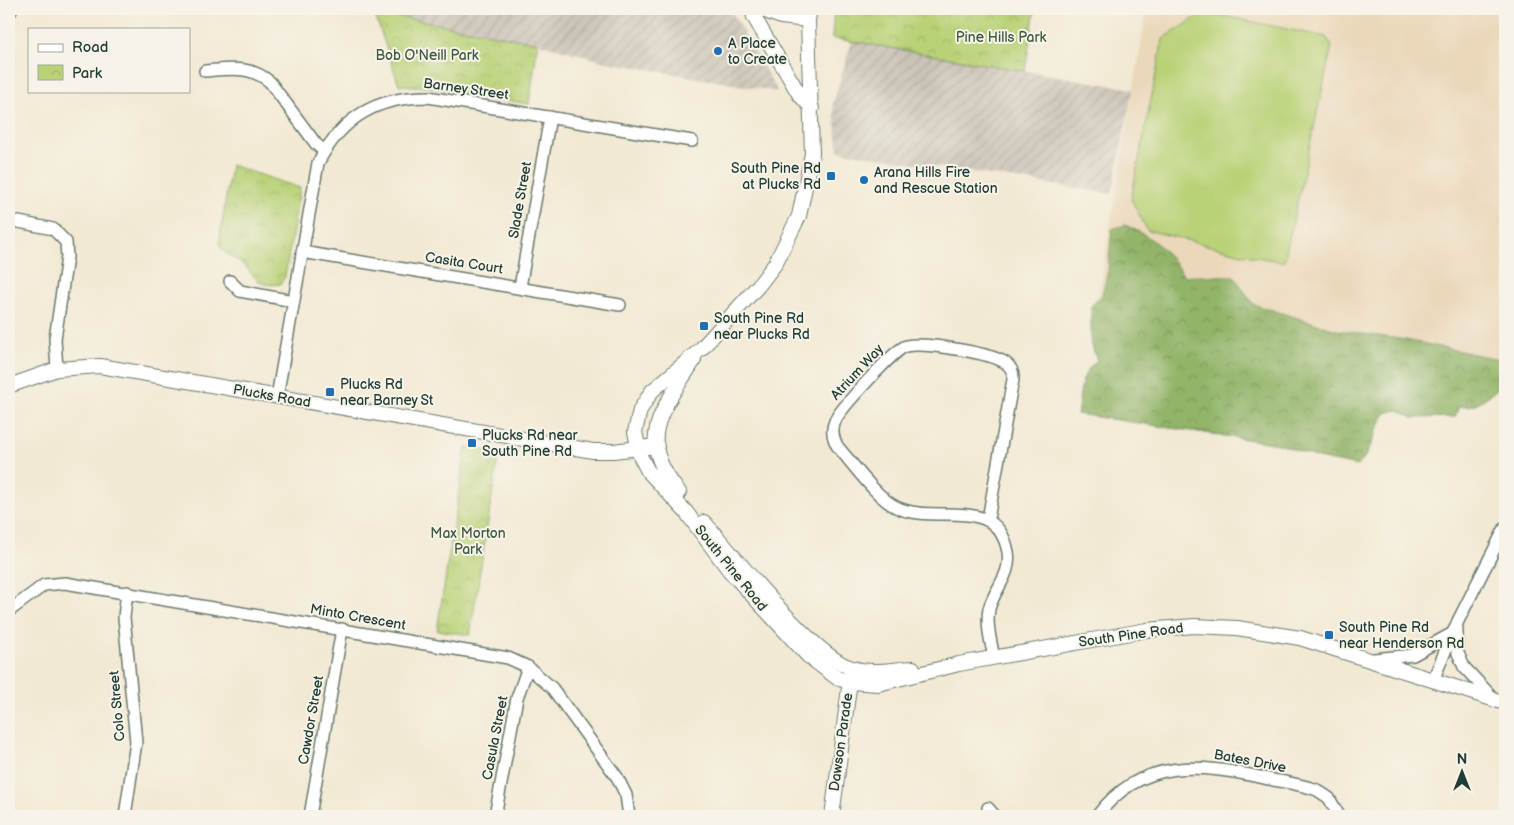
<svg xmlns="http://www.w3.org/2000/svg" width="1514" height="825" font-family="'Balsamiq Sans',sans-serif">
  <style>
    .built { fill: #ebd8ba }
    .industrial { fill: url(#industrial-furrows) }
    .forest { fill: url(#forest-crowns); stroke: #58784e }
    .park { fill: url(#park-crowns); stroke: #6c8856 }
    .pitch { fill: #b9d277; stroke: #6c8856 }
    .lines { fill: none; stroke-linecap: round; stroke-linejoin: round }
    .minor-casing { stroke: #69796c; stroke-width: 14 }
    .tertiary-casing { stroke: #69796c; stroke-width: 16 }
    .minor { stroke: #fff; stroke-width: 11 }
    .tertiary { stroke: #fff; stroke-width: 14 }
    .poi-dot { fill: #1f6fb2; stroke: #f7f3e8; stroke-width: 2 }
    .labels { text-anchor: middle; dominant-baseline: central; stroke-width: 4; stroke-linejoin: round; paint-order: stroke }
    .park-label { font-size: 14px; fill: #3e5b41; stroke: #f7f3e8 }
    .poi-label { font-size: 14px; fill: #1f3d34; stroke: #f7f3e8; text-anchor: start }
    .street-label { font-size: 14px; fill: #1f3d34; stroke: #f7f3e8 }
  </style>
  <defs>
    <pattern id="industrial-furrows" width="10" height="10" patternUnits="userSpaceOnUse" patternTransform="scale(1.25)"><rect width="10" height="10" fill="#cbc3b8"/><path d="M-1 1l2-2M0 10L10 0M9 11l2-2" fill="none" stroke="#aea89f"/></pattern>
    <pattern id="forest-crowns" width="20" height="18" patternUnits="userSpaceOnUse" patternTransform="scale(1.25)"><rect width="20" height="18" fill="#92b468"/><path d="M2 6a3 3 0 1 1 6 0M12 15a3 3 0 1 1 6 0" fill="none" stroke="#779456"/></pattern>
    <pattern id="park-crowns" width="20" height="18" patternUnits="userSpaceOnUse" patternTransform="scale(1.25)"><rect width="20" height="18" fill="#b9d277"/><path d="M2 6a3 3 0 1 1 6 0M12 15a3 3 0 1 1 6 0" fill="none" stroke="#9fb568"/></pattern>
  </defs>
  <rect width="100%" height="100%" fill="#f7f3e8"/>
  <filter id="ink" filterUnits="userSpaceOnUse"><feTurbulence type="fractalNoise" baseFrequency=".02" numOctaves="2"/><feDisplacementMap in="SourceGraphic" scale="10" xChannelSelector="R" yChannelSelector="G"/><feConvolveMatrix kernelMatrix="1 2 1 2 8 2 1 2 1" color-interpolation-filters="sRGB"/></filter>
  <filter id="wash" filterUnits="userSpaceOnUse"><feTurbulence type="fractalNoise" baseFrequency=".0096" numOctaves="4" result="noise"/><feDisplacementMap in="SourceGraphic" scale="20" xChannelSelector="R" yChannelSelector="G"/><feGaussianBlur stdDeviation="1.12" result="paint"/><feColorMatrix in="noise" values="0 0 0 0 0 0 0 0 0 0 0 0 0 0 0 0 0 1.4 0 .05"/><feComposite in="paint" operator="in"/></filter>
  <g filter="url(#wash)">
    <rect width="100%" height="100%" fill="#f2e9d3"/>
    <!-- built -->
    <path class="built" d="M1147 9H1505V371L1097 304Z"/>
    <!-- industrial -->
    <g class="industrial">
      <path d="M351 9H730L778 92 606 62 538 43Z"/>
      <path d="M852 41 1133 89 1112 194 839 151 833 104Z"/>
    </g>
    <!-- forest -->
    <path class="forest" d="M1125 225C1155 238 1166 250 1184 276H1234L1253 304 1336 330 1406 340 1503 360 1505 361V382C1492 393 1477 409 1459 406L1455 417 1413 418 1398 410 1385 413C1375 431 1372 450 1358 466L1318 458 1279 444 1077 414C1081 394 1079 373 1097 361L1091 342V306L1102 295 1108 271 1112 229Z"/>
    <!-- park -->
    <g class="park">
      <path d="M834 9H1035L1025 71 832 38Z"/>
      <path d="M374 12 538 43 529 104 427 87 399 85Z"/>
      <path d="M231 165 300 188 285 277 280 284C256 288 256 275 241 263 232 256 223 255 219 243Z"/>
      <path d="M466 447 499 452 470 635 437 630Z"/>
    </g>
    <!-- pitch -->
    <path class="pitch" d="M1205 12 1326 37 1332 46 1284 262 1246 255 1147 230 1131 199 1163 39Z"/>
  </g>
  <g filter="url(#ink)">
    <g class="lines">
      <!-- minor casing -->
      <g class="minor-casing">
        <g id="minor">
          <path d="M9 14 12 9"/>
          <path d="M205 71C230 69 250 65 270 82L316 144 324 151"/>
          <path d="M9 220 53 229 66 242 67 257 55 339 57 369"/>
          <path d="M302 252 620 305"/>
          <path d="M230 281 240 291 293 301"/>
          <path d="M520 287 550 117"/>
          <path d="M277 397 318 163C342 117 377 97 428 97L692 141"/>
          <path d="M988 519 1012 385C1014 377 1014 370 1007 364 994 353 923 342 906 346 895 349 839 410 835 421 831 430 833 439 838 447 852 463 878 499 896 507 935 526 997 493 1008 552 1012 575 994 589 989 609 986 625 991 642 994 658"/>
          <path d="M9 611 44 585 65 583 508 658 528 667 552 688 617 777 626 795 629 816"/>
          <path d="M1457 628V651L1464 667 1494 699"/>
          <path d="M1374 659 1413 655 1453 633"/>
          <path d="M1433 680 1458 621 1505 528"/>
          <path d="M988 808 995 816"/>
          <path d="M125 816 136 742 124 617 127 592"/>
          <path d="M310 816 342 629"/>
          <path d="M495 816 517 698 528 667"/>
          <path d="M1097 816C1141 757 1201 764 1264 778 1282 782 1300 784 1317 790L1329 798 1339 816"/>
        </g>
      </g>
      <!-- tertiary casing -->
      <g class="tertiary-casing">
        <g id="tertiary">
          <path d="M753 9 754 17 799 94 812 108"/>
          <path d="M760 9 781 17 808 20"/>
          <path d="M810 9 808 20 812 154 799 216 775 264 759 285 700 350 652 391 640 410 635 432 640 456 648 471 686 512 729 570 808 656 837 678 850 682 878 684 959 664 1147 630 1194 626 1237 628 1300 638 1505 703"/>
          <path d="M9 386 57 369 100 366 593 451H613L657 446"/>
          <path d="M679 492C633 437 664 409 694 360"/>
          <path d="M704 522C733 554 814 658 852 668 872 674 893 669 913 668"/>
          <path d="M832 816 851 673"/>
        </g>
      </g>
      <!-- minor -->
      <use href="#minor" class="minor"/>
      <!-- tertiary -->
      <use href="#tertiary" class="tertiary"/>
    </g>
  </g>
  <!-- markers -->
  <g class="poi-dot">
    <circle cx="718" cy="51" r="5"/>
    <rect x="826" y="171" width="10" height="10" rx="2.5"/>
    <circle cx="864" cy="180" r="5"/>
    <rect x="699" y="321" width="10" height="10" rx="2.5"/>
    <rect x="325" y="387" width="10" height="10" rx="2.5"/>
    <rect x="467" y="438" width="10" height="10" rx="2.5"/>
    <rect x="1324" y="630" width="10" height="10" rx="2.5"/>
  </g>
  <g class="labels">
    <!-- park labels -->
    <g class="park-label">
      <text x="1001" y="37">Pine Hills Park</text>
      <text x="427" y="55">Bob O'Neill Park</text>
      <text x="468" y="533">Max Morton<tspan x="468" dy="16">Park</tspan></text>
    </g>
    <!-- poi labels -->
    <g class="poi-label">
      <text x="728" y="43">A Place<tspan x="728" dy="16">to Create</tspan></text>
      <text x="821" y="168" text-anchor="end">South Pine Rd<tspan x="821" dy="16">at Plucks Rd</tspan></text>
      <text x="874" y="172">Arana Hills Fire<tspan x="874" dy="16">and Rescue Station</tspan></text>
      <text x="714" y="318">South Pine Rd<tspan x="714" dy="16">near Plucks Rd</tspan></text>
      <text x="340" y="384">Plucks Rd<tspan x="340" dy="16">near Barney St</tspan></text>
      <text x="482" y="435">Plucks Rd near<tspan x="482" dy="16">South Pine Rd</tspan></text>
      <text x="1339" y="627">South Pine Rd<tspan x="1339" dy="16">near Henderson Rd</tspan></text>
    </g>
    <!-- street labels -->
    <g class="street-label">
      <text transform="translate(466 89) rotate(8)">Barney Street</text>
      <text transform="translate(520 200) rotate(-80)">Slade Street</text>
      <text transform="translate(464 263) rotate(9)">Casita Court</text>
      <text transform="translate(857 372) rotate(-47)">Atrium Way</text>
      <text transform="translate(272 396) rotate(10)">Plucks Road</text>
      <text transform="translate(731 568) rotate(51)">South Pine Road</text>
      <text transform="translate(358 617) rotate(10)">Minto Crescent</text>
      <text transform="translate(1131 635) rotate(-8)">South Pine Road</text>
      <text transform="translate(117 706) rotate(-95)">Colo Street</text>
      <text transform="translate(311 720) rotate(-80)">Cawdor Street</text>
      <text transform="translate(495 738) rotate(-79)">Casula Street</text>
      <text transform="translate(841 742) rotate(-82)">Dawson Parade</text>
      <text transform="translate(1250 761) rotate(11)">Bates Drive</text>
    </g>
  </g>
  <!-- margin -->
  <rect width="1514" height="825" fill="none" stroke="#f7f3e8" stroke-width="30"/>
  <!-- legend -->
  <rect x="28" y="28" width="162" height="65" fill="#f7f3e8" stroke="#a1aaa0"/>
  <rect x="38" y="44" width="25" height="8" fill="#ffffff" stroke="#a1aaa0"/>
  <text x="72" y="52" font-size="15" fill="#1f3d34">Road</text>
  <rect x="38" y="65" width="25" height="15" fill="url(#park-crowns)" stroke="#a1aaa0"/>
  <text x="72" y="78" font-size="15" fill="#1f3d34">Park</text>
  <!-- north arrow -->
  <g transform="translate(1462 772)" stroke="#f7f3e8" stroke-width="4" paint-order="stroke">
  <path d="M0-4L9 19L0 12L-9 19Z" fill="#1f3d34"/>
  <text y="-8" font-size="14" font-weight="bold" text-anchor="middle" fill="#1f3d34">N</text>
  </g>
</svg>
